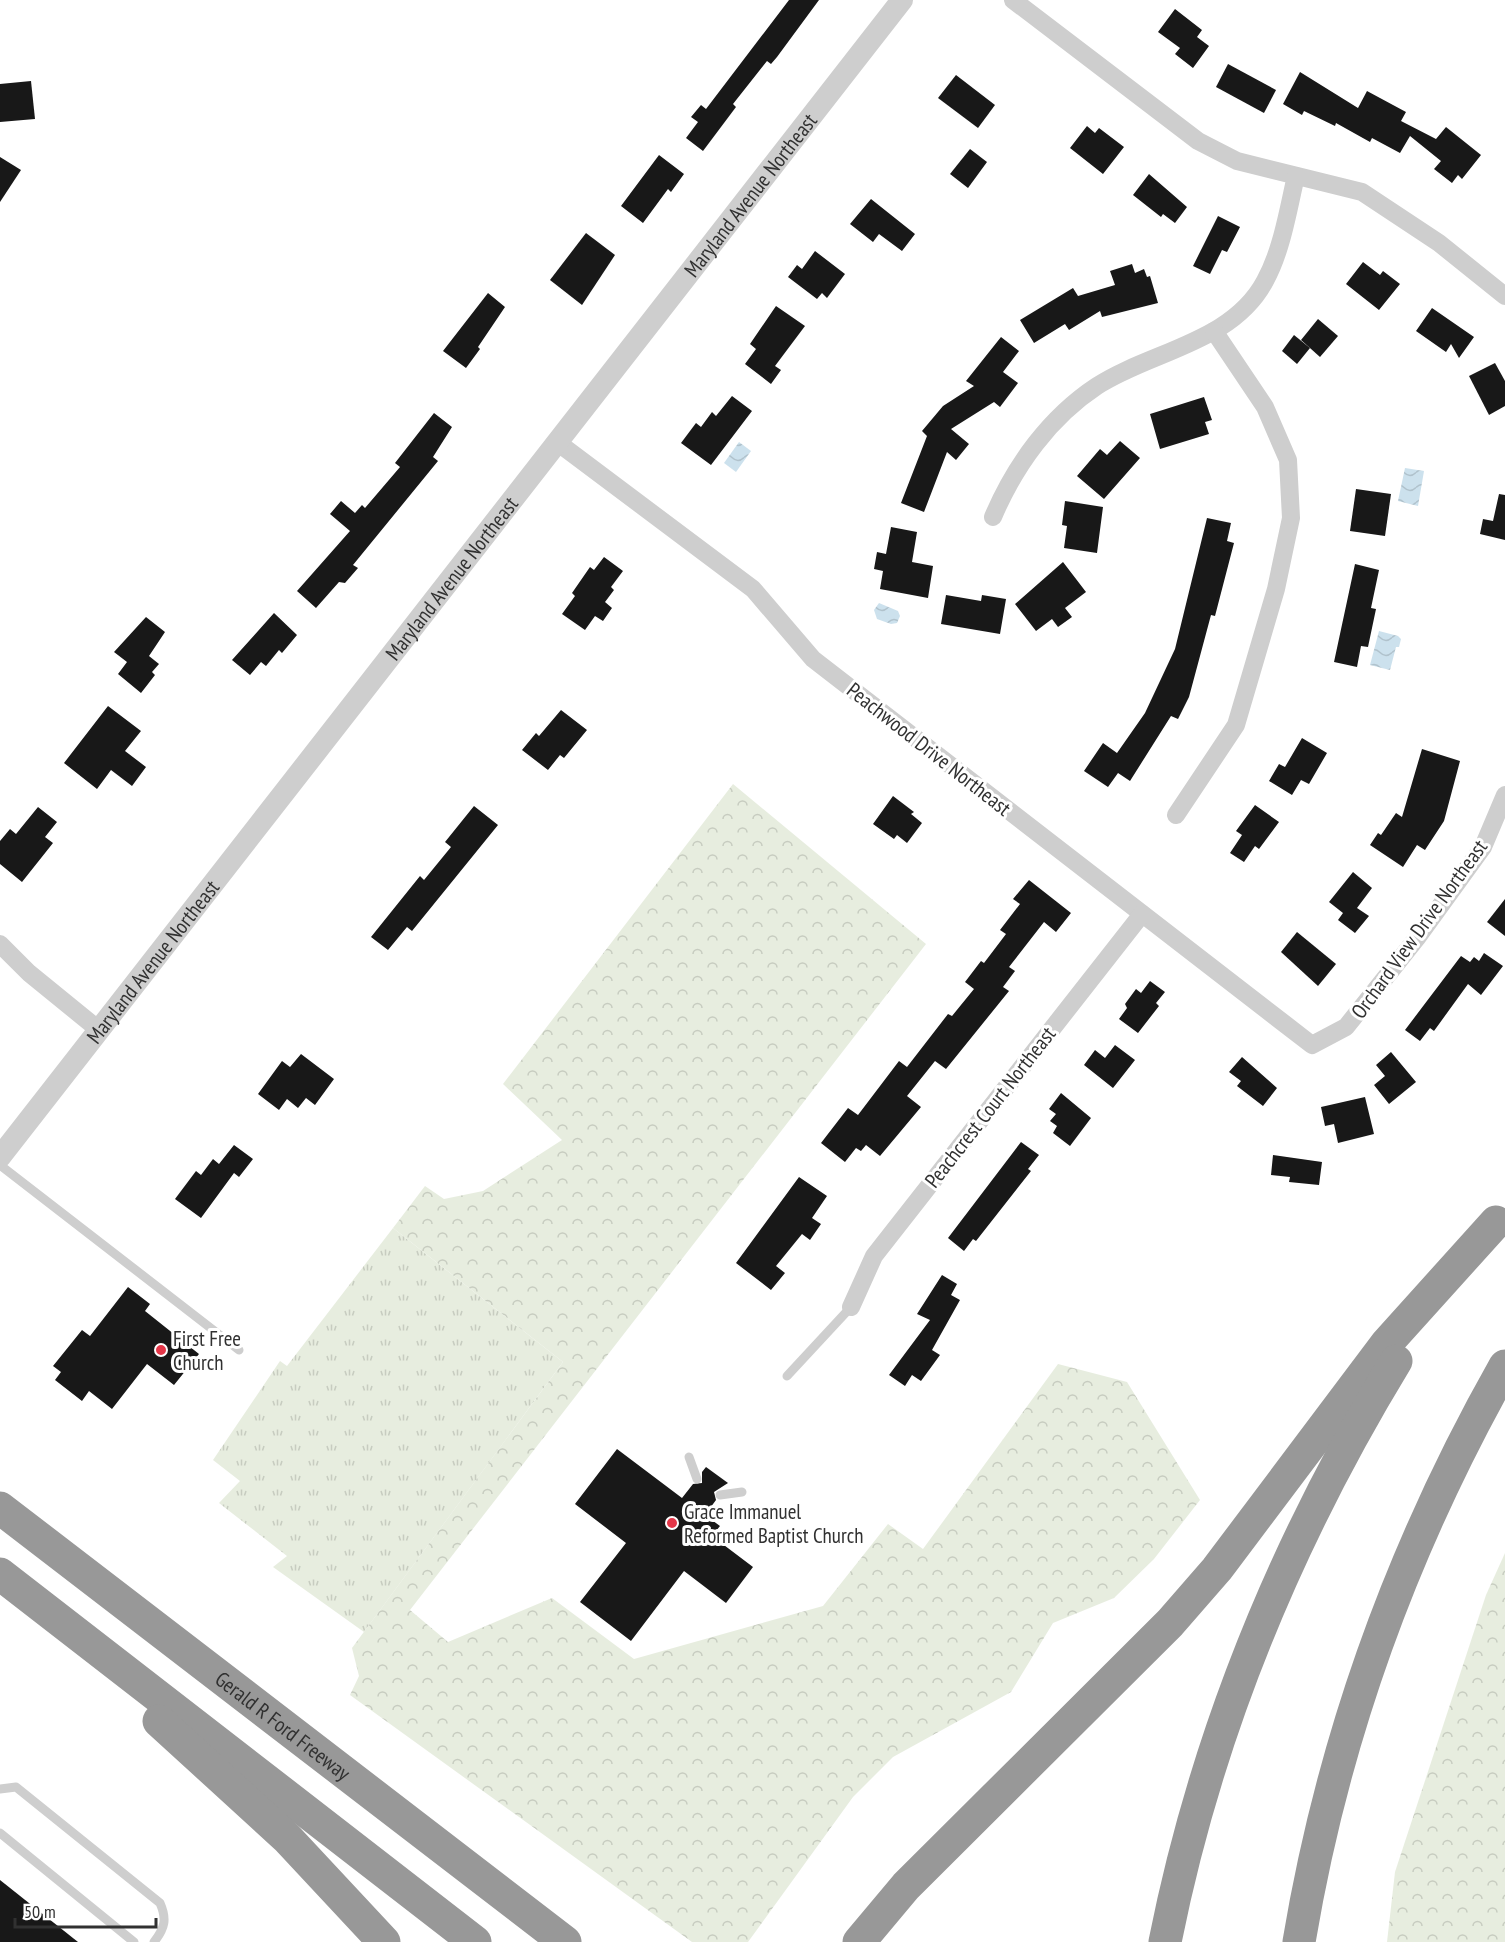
<svg xmlns="http://www.w3.org/2000/svg" width="1505" height="1942" font-family="'PT Sans Narrow',sans-serif">
  <style>
    .grass { fill: url(#grass-tufts) }
    .forest { fill: url(#forest-crowns) }
    .water { fill: url(#water-waves) }
    .building { fill: #181818 }
    .lines { fill: none; stroke-linecap: round; stroke-linejoin: round }
    .service { stroke: #cecece; stroke-width: 9 }
    .minor { stroke: #cecece; stroke-width: 18 }
    .tertiary { stroke: #cecece; stroke-width: 22 }
    .motorway { stroke: #989898; stroke-width: 33 }
    .poi-dot { fill: #e43648; stroke: #fff; stroke-width: 2 }
    .labels { text-anchor: middle; dominant-baseline: central; stroke-width: 6; stroke-linejoin: round; paint-order: stroke }
    .street-label { font-size: 21px; fill: #313131; stroke: #fff }
    .poi-label { font-size: 21px; fill: #313131; stroke: #fff; text-anchor: start }
  </style>
  <defs>
    <pattern id="grass-tufts" width="24" height="20" patternUnits="userSpaceOnUse" patternTransform="scale(1.5)"><rect width="24" height="20" fill="#e7eddf"/><path d="M3 7l-1-3M5 7V3M7 7l1-3M15 17l-1-3M17 17v-4M19 17l1-3" fill="none" stroke="#c7ccc0"/></pattern>
    <pattern id="forest-crowns" width="20" height="18" patternUnits="userSpaceOnUse" patternTransform="scale(1.5)"><rect width="20" height="18" fill="#e7eddf"/><path d="M2 6a3 3 0 1 1 6 0M12 15a3 3 0 1 1 6 0" fill="none" stroke="#c7ccc0"/></pattern>
    <pattern id="water-waves" width="16" height="10" patternUnits="userSpaceOnUse" patternTransform="scale(1.5)"><rect width="16" height="10" fill="#cce1ed"/><path d="M0 5q4-4 8 0t8 0" fill="none" stroke="#b0c2cc"/></pattern>
  </defs>
  <rect width="100%" height="100%" fill="#fff"/>
  <!-- grass -->
  <path class="grass" d="M393 1228 563 1362 364 1632 273 1567 287 1556 219 1503 240 1481 213 1460 280 1361 287 1366Z"/>
  <!-- forest -->
  <g class="forest">
    <path d="M733 784 926 944 410 1610 448 1642 552 1598 634 1659 823 1606 888 1524 923 1549 1058 1364 1127 1382 1200 1500 1154 1559 1114 1598 1053 1623 1011 1692 893 1757 853 1797 748 1942H692L350 1695 359 1676 352 1648 563 1362 393 1228 425 1186 444 1199 483 1191 562 1140 503 1084Z"/>
    <path d="M1505 1553V1942H1387L1395 1872 1486 1595Z"/>
  </g>
  <!-- water -->
  <g class="water">
    <path d="M739 442 751 451 736 472 724 463Z"/>
    <path d="M1405 468 1424 471 1418 506 1398 501Z"/>
    <path d="M879 603 898 611 900 616 897 623 891 624 877 619 874 610Z"/>
    <path d="M1379 631 1398 636 1401 639 1399 647H1396L1390 670 1370 665Z"/>
  </g>
  <!-- building -->
  <g class="building">
    <path d="M789 0H819L777 57 771 64 767 61 733 104 736 107 703 151 686 138 698 122 691 117 701 105 706 109Z"/>
    <path d="M1175 9 1202 30 1197 37 1209 46 1193 68 1175 54 1180 48 1158 32Z"/>
    <path d="M1228 64 1276 90 1264 113 1216 87Z"/>
    <path d="M1300 72 1358 108 1367 91 1406 112 1401 121 1436 139 1446 127 1481 155 1462 179 1458 175 1452 183 1434 169 1441 161 1410 136 1400 153 1372 138 1370 142 1336 123 1335 126 1304 111 1302 115 1283 104Z"/>
    <path d="M956 75 995 105 978 128 938 98Z"/>
    <path d="M31 81 35 119 0 122V84Z"/>
    <path d="M1087 126 1095 133 1099 128 1124 147 1103 174 1070 148Z"/>
    <path d="M970 149 987 162 968 188 950 174Z"/>
    <path d="M659 155 684 174 671 192 668 189 643 223 621 206Z"/>
    <path d="M0 157 21 170 0 202Z"/>
    <path d="M1149 174 1187 207 1175 223 1163 214 1161 217 1133 195Z"/>
    <path d="M871 199 915 234 902 251 879 234 873 242 850 224Z"/>
    <path d="M1218 216 1240 227 1227 252 1222 250 1210 274 1193 266Z"/>
    <path d="M586 233 615 255 582 305 550 280Z"/>
    <path d="M815 251 845 274 827 298 822 293 817 299 788 277 797 265 802 269Z"/>
    <path d="M1363 262 1380 275 1383 271 1400 284 1379 310 1346 284Z"/>
    <path d="M1132 264 1135 273 1144 269 1147 277 1150 276 1158 303 1102 317 1100 311 1069 330 1065 324 1034 343 1020 320 1073 288 1078 296 1115 285 1110 271Z"/>
    <path d="M488 293 505 307 478 347 480 349 466 368 443 351Z"/>
    <path d="M776 306 805 326 775 366 781 370 771 384 745 364 756 349 750 344Z"/>
    <path d="M1432 308 1474 337 1459 358 1451 344 1446 352 1416 331Z"/>
    <path d="M1318 319 1338 336 1320 357 1301 340Z"/>
    <path d="M1294 335 1310 348 1297 364 1282 351Z"/>
    <path d="M1001 337 1019 351 1003 372 1018 383 1000 407 994 402 951 429 969 444 956 460 947 452 924 512 901 503 927 436 922 431 943 406 974 386 966 381Z"/>
    <path d="M1495 363 1505 381V406L1489 415 1469 376Z"/>
    <path d="M732 396 752 411 711 465 681 443 696 423 701 427 712 412 716 416Z"/>
    <path d="M1204 397 1212 420 1205 422 1209 434 1160 449 1150 414Z"/>
    <path d="M434 413 452 427 433 457 438 461 353 565 358 568 345 583 339 582 316 608 297 591 350 531 330 514 341 501 355 513 362 505 365 508 400 467 395 463Z"/>
    <path d="M1120 441 1140 458 1104 499 1077 476 1100 449 1107 455Z"/>
    <path d="M1356 489 1391 494 1385 536 1350 531Z"/>
    <path d="M1499 494 1505 495V540L1480 534 1483 519 1493 521Z"/>
    <path d="M1065 501 1103 507 1097 553 1064 548 1067 526 1062 525Z"/>
    <path d="M1207 518 1231 523 1227 541 1234 543 1215 616 1211 615 1189 697 1178 719 1171 716 1130 781 1118 773 1108 787 1084 771 1103 743 1117 753 1145 713 1175 649Z"/>
    <path d="M891 527 917 532 912 562 933 566 928 598 880 589 883 571 874 569 877 552 886 554Z"/>
    <path d="M604 557 623 571 611 587 614 590 605 602 612 608 603 621 595 616 585 630 562 614 575 596 572 593 590 567 594 570Z"/>
    <path d="M1063 562 1086 592 1065 608 1072 617 1058 627 1052 619 1036 631 1015 604Z"/>
    <path d="M1355 564 1379 570 1371 608 1376 609 1368 647 1361 646 1357 667 1334 662Z"/>
    <path d="M946 595 981 601 982 595 1006 599 1000 634 941 624Z"/>
    <path d="M274 613 297 635 282 653 279 650 266 666 261 662 250 675 232 660Z"/>
    <path d="M146 617 165 632 149 656 159 664 152 672 155 675 141 693 118 674 127 662 114 652Z"/>
    <path d="M108 706 141 731 125 751 146 767 132 786 111 770 97 789 64 763Z"/>
    <path d="M561 710 587 730 564 758 560 755 548 770 522 750 536 733 539 736Z"/>
    <path d="M1302 738 1327 753 1309 784 1301 780 1292 795 1269 781 1279 764 1285 767Z"/>
    <path d="M1422 749 1460 761 1444 821 1425 850 1417 845 1403 867 1370 845 1378 833 1381 835 1396 813 1402 817Z"/>
    <path d="M893 796 914 812 911 814 922 823 907 843 897 835 894 839 873 824Z"/>
    <path d="M1255 805 1279 822 1259 849 1255 846 1244 862 1230 853 1242 835 1236 831Z"/>
    <path d="M474 806 498 825 412 931 407 927 388 950 371 937 420 876 424 880 451 847 445 842Z"/>
    <path d="M38 807 57 822 45 837 53 843 22 882 0 864V841L10 829 16 834Z"/>
    <path d="M1353 872 1372 888 1357 908 1369 916 1355 933 1338 920 1343 913 1329 902Z"/>
    <path d="M1029 880 1071 913 1056 932 1044 922 1009 967 1015 971 1003 987 1009 991 946 1069 935 1061 907 1096 921 1107 880 1156 866 1145 861 1151 856 1148 845 1162 821 1143 848 1108 858 1115 899 1061 907 1067 948 1014 952 1016 974 989 965 982 981 961 984 963 1006 934 1000 930 1020 904 1013 899Z"/>
    <path d="M1505 899V936L1487 922Z"/>
    <path d="M1297 932 1336 964 1318 986 1281 952Z"/>
    <path d="M1484 953 1503 966 1481 995 1468 984 1434 1031 1430 1028 1420 1041 1405 1030 1461 956 1470 962 1474 957 1479 961Z"/>
    <path d="M1150 981 1165 992 1156 1003 1159 1006 1138 1033 1119 1019 1127 1008 1125 1004 1136 989 1141 993Z"/>
    <path d="M1115 1045 1135 1060 1113 1088 1084 1065 1095 1050 1105 1058Z"/>
    <path d="M1391 1052 1416 1082 1389 1104 1374 1085 1385 1076 1376 1065Z"/>
    <path d="M301 1054 334 1079 315 1105 306 1098 298 1108 287 1099 279 1110 258 1094 282 1061 290 1067Z"/>
    <path d="M1242 1057 1277 1088 1263 1106 1237 1086 1241 1081 1229 1072Z"/>
    <path d="M1061 1093 1091 1118 1070 1146 1053 1133 1057 1126 1050 1121 1056 1114 1049 1109Z"/>
    <path d="M1365 1097 1374 1134 1338 1143 1334 1124 1325 1126 1321 1107Z"/>
    <path d="M1021 1142 1039 1155 1028 1169 1031 1171 976 1241 973 1239 964 1251 948 1238Z"/>
    <path d="M234 1145 253 1159 239 1177 234 1173 201 1218 175 1199 196 1171 201 1175 213 1159 219 1164Z"/>
    <path d="M1273 1155 1322 1162 1319 1185 1289 1182 1290 1177 1271 1175Z"/>
    <path d="M799 1177 827 1196 812 1218 821 1224 810 1240 802 1234 776 1266 785 1273 771 1290 736 1263Z"/>
    <path d="M942 1275 957 1284 951 1295 960 1300 932 1350 940 1355 921 1381 912 1375 905 1386 889 1375 930 1320 917 1314Z"/>
    <path d="M128 1287 150 1304 145 1311 199 1354 174 1385 147 1364 112 1409 89 1391 82 1401 55 1380 61 1372 53 1366 82 1330 90 1336Z"/>
    <path d="M617 1449 682 1498 693 1484 702 1483V1472L706 1467 728 1483 714 1492 716 1500 705 1515 720 1526 712 1536 753 1567 726 1603 684 1571 631 1641 580 1602 626 1543 575 1504Z"/>
    <path d="M0 1880 78 1942H0Z"/>
  </g>
  <g class="lines">
    <!-- service -->
    <g class="service">
      <path d="M0 1165 239 1350"/>
      <path d="M787 1376 851 1307"/>
      <path d="M689 1457 697 1479"/>
      <path d="M720 1495 742 1492"/>
      <path d="M0 1789 16 1787 160 1903C167 1919 165 1928 154 1942"/>
      <path d="M0 1833 134 1942"/>
    </g>
    <!-- minor -->
    <g class="minor">
      <path d="M1013 0 1198 141 1237 161 1362 192 1439 243 1505 296"/>
      <path d="M557 442 753 589 813 659 1312 1045 1346 1027 1417 938 1483 847 1505 795"/>
      <path d="M993 517C1015 465 1050 417 1097 386 1151 351 1232 343 1265 281 1282 250 1288 210 1296 176"/>
      <path d="M1176 815 1236 725 1276 589 1291 518 1288 460 1265 407 1214 331"/>
      <path d="M0 944 29 973 99 1030"/>
      <path d="M851 1307 874 1256 1142 914"/>
    </g>
    <!-- tertiary -->
    <path class="tertiary" id="s1" d="M0 1157 902 0"/>
    <!-- motorway -->
    <g class="motorway">
      <path id="s2" d="M0 1508 565 1942"/>
      <path d="M0 1574 475 1942"/>
      <path d="M159 1721 287 1838 384 1942"/>
      <path d="M859 1942 906 1886 1170 1623 1217 1569 1387 1343 1496 1222"/>
      <path d="M1165 1942C1206 1736 1287 1540 1396 1361"/>
      <path d="M1299 1942C1333 1738 1403 1546 1505 1366"/>
    </g>
  </g>
  <!-- markers -->
  <g class="poi-dot">
    <circle cx="161" cy="1350" r="6"/>
    <circle cx="672" cy="1523" r="6"/>
  </g>
  <g class="labels">
    <!-- street labels -->
    <g class="street-label">
      <text stroke="none"><textPath href="#s1" startOffset="1220">Maryland Avenue Northeast</textPath></text>
      <text stroke="none"><textPath href="#s1" startOffset="734">Maryland Avenue Northeast</textPath></text>
      <text transform="translate(929 749) rotate(38)">Peachwood Drive Northeast</text>
      <text transform="translate(1419 929) rotate(-54)">Orchard View Drive Northeast</text>
      <text stroke="none"><textPath href="#s1" startOffset="248">Maryland Avenue Northeast</textPath></text>
      <text transform="translate(990 1107) rotate(-52)">Peachcrest Court Northeast</text>
      <text stroke="none"><textPath href="#s2" startOffset="357">Gerald R Ford Freeway</textPath></text>
    </g>
    <!-- poi labels -->
    <g class="poi-label">
      <text x="173" y="1338">First Free<tspan x="173" dy="24">Church</tspan></text>
      <text x="684" y="1511">Grace Immanuel<tspan x="684" dy="24">Reformed Baptist Church</tspan></text>
    </g>
  </g>
  <!-- scale -->
  <path d="M15 1918v9h141v-9" fill="none" stroke="#313131" stroke-width="3"/>
  <text x="24" y="1918" font-size="18" fill="#313131" stroke="#ffffff" stroke-width="4.5" paint-order="stroke">50 m</text>
</svg>
